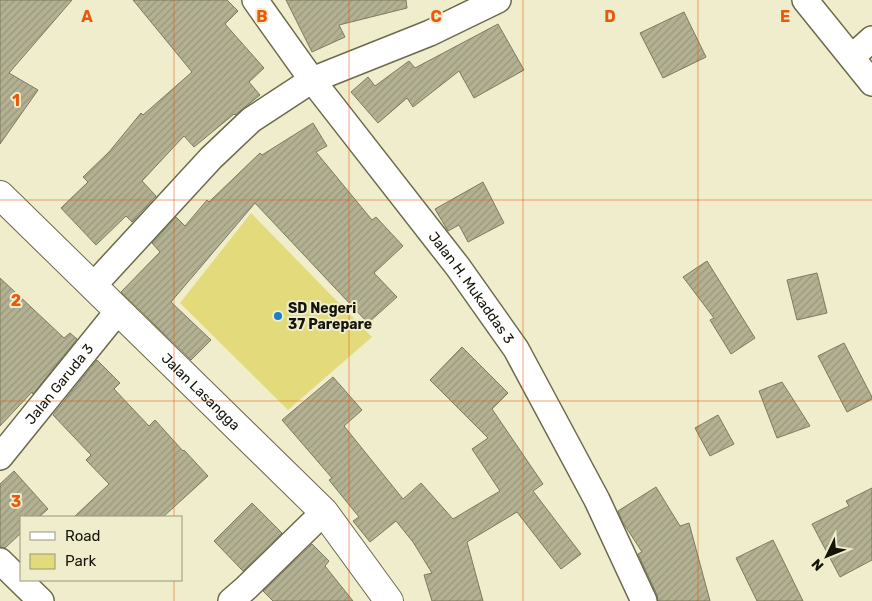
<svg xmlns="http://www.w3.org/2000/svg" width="872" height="601" font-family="Rubik,sans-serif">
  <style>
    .park { fill: #e3db7b }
    .building { fill: url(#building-hatch); stroke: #7d7b5d }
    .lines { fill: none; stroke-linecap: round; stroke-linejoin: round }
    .street-casing { stroke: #6c6a4d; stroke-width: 28 }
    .secondary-casing { stroke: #6c6a4d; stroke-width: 30 }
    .street { stroke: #fff; stroke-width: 25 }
    .secondary { stroke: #fff; stroke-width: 28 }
    .grid { fill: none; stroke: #e8590c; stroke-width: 1; stroke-opacity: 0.55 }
    .poi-dot { fill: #197fca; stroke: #efedcc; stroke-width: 2 }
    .labels { text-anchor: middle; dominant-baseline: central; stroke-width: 4; stroke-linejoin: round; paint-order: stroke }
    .street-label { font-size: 14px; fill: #151409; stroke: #efedcc }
    .poi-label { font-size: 14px; font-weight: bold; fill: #151409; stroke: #efedcc; text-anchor: start }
    .grid-label { font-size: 16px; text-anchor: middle; font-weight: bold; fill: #e8590c; stroke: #efedcc; stroke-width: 4; stroke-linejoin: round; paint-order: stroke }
  </style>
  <defs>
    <pattern id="building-hatch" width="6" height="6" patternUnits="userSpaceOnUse" patternTransform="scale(1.25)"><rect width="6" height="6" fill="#b3b192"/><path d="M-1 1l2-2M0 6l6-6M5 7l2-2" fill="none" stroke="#99977d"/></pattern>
  </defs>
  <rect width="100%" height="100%" fill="#efedcc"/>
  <!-- park -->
  <path class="park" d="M251 213 372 337 288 410 180 303Z"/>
  <!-- building -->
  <g class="building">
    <path d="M0 0H72L9 73 38 90 0 144Z"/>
    <path d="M133 0H227L238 11 225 24 264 68 249 82 260 95 235 115 234 114 194 147 184 136 142 181 156 196 132 222 126 216 96 245 61 208 88 182 83 177 109 152 141 113 143 115 192 72Z"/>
    <path d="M286 0H406L407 8 339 25 345 37 312 52Z"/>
    <path d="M684 12 706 57 663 78 640 33Z"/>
    <path d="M498 24 524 70 474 98 459 71 413 107 407 98 378 123 351 92 368 77 375 86 409 61 415 68Z"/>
    <path d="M313 123 327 146 316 152 372 220 376 217 403 246 374 273 397 297 368 323 255 203 171 302 211 340 191 360 121 292 160 252 152 243 176 217 185 226 207 200 209 202 260 153 262 155Z"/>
    <path d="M483 182 504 223 468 242 459 225 448 231 435 209Z"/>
    <path d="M707 261 755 338 731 354 710 320 714 318 683 277Z"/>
    <path d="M817 273 827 313 797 320 787 280Z"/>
    <path d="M0 278 64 338 70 333 77 339 33 394 32 392 0 426Z"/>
    <path d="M844 343 872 397V399L847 412 818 356Z"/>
    <path d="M462 347 508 393 492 409 543 484 533 491 581 554 561 569 517 512 467 542 483 601H432L424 575 432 573 413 542 396 521 370 542 353 521 359 517 329 480 332 478 282 420 333 377 362 410 344 426 403 499 421 483 453 519 500 491 472 449 488 438 430 380Z"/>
    <path d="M97 360 120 383 114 389 149 426 155 420 183 451 184 450 208 476 163 517H74L109 484 86 460 91 455 53 415Z"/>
    <path d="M782 382 810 426 777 438 759 391Z"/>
    <path d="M718 415 734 444 710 456 695 428Z"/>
    <path d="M14 471 48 509 39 517H21V533L5 548 0 547V484Z"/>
    <path d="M656 487 680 526 689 523 710 601H658L657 595 638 554 642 552 622 521 618 511Z"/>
    <path d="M872 488V560L840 577 812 524 849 506 846 501Z"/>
    <path d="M252 503 282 533 243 571 214 541Z"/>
    <path d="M773 540 803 601H757L736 558Z"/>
    <path d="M312 544 329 561 325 566 353 601H273L263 591Z"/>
  </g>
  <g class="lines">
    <!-- street casing -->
    <g class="street-casing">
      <g id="street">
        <path id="s1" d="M255 0 312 80 458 267 516 349 597 500 644 601"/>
        <path d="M805 0 872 83"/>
        <path d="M852 57 872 39"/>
        <path d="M93 286 211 158 251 120 312 80 430 33 498 0"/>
        <path id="s2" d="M0 457 118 311"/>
        <path d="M0 561 41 601"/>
        <path d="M231 601 246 588 324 512"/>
      </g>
    </g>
    <!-- secondary casing -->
    <g class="secondary-casing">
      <g id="secondary">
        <path id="s3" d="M0 195 324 512 389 601"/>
      </g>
    </g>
    <!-- street -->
    <use href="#street" class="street"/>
    <!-- secondary -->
    <use href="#secondary" class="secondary"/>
  </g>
  <!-- grid -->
  <path class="grid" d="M174 0V517M349 0V601M523 0V601M698 0V601M0 200H872M0 401H872M174 580V601"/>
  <!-- markers -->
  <circle class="poi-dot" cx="278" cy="316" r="5"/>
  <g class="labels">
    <!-- street labels -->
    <g class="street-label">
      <text stroke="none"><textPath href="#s1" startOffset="360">Jalan H. Mukaddas 3</textPath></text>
      <text stroke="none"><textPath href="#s2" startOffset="94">Jalan Garuda 3</textPath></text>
      <text stroke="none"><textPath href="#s3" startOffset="281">Jalan Lasangga</textPath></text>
    </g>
    <!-- poi labels -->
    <g class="poi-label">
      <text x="288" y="308">SD Negeri<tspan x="288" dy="16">37 Parepare</tspan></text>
    </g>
  </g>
  <g class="grid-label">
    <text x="87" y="22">A</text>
    <text x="262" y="22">B</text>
    <text x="436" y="22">C</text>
    <text x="610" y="22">D</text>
    <text x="785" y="22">E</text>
    <text x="16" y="106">1</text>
    <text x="16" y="306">2</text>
    <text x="16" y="507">3</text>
  </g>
  <!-- legend -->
  <rect x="20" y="516" width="162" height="65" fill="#efedcc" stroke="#98967e"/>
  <rect x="30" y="532" width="25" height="8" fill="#ffffff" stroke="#98967e"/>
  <text x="65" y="541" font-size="15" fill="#151409">Road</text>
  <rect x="30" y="554" width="25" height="15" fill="#e3db7b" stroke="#98967e"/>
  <text x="65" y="566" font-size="15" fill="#151409">Park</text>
  <!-- north arrow -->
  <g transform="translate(827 556) rotate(227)" stroke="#efedcc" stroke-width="4" paint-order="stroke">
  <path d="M0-4L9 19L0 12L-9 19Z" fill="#151409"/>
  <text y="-8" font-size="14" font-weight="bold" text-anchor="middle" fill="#151409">N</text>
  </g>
</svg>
